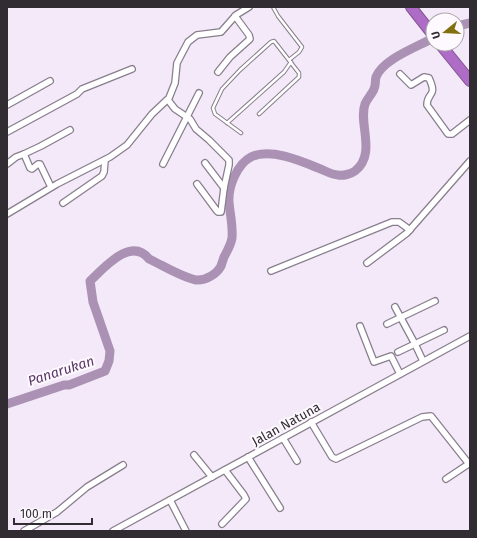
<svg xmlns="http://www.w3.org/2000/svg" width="477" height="538" font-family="'Fira Sans',sans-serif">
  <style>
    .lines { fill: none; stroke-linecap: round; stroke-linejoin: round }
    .river { stroke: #ab92b5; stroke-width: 9 }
    .lane-casing { stroke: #887e8c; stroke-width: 4.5 }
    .street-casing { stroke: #887e8c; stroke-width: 8 }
    .highway-casing { stroke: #825692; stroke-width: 12 }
    .lane { stroke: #fff; stroke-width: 2.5 }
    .street { stroke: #fff; stroke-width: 5.5 }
    .highway { stroke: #ae6cc6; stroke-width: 10 }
    .labels { text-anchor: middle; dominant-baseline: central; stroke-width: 4; stroke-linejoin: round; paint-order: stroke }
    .street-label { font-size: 13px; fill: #302c32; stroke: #fdf9ff }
    .water-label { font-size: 14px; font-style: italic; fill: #593665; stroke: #fdf9ff }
  </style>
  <rect width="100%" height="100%" fill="#f3e9f8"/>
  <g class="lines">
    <!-- river -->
    <g class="river">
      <path d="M457 26 470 23"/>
      <path d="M7 404 64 385H69L105 371 109 361 110 351 93 302 90 281C104 268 131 236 149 259 162 265 183 278 196 280 205 281 217 274 221 266 222 263 223 260 224 257 227 251 231 245 232 238 233 225 230 214 229 202 228 187 237 164 251 157 270 148 299 160 318 168 324 170 332 175 338 175 343 176 351 174 355 171 377 154 358 123 365 104 367 99 372 94 374 89 376 85 375 80 376 77 383 59 417 47 433 38"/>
    </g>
    <!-- lane casing -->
    <g class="lane-casing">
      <g id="lane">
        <path d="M273 7 278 16 302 47 299 52 289 60"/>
        <path d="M227 123 284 72 291 62"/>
        <path d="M241 133 215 114 213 108 222 89 240 70 271 42 274 41 299 73V77L259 114"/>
      </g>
    </g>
    <!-- street casing -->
    <g class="street-casing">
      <g id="street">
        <path d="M218 72 230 57 250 39 249 35 235 16"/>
        <path d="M400 74 411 85 424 77 429 78C438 98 427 91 427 105L448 134H452L470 120"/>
        <path d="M168 100 175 109 190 119 196 129 209 140 229 160V165L224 188 221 212H218L217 211 197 184"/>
        <path d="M7 105 50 81"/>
        <path d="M7 132 77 94 82 89 132 69"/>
        <path d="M24 154 41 146 70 130"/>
        <path d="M205 163 224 188"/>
        <path d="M7 164 16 157 24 154 30 168 32 169 38 164H40L51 187"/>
        <path d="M163 164 199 93"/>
        <path d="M63 203 102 176 104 172 105 160"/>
        <path d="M7 214 57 184 110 157 127 145 152 114 169 98 175 83 177 63 188 42 197 35 221 32 236 15 249 7"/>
        <path d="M367 263 407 233 470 161"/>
        <path d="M271 271 392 222H399L410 230"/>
        <path d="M395 307 415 344 423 361"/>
        <path d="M387 324 435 301"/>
        <path d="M360 326 374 362 391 356 400 374"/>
        <path d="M398 352 444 330"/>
        <path d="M311 422 332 457 336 459 422 417 431 416 469 464"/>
        <path d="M283 438 297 461"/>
        <path d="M194 455 212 477"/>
        <path d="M248 457 280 508"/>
        <path d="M446 479 470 463"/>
        <path d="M170 500 186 531"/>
        <path d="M222 524 246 499 244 495 225 470"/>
        <path d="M24 531 57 512 87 487 123 465"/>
        <path d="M113 531 470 336"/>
      </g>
    </g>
    <!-- highway casing -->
    <g class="highway-casing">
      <g id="highway">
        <path d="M411 7 433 35"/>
        <path d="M440 44 470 81"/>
      </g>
    </g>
    <!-- lane -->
    <use href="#lane" class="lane"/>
    <!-- street -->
    <use href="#street" class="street"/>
    <!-- highway -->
    <use href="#highway" class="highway"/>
  </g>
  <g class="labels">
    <!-- street labels -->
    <g class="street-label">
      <text transform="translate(286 424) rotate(-29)">Jalan Natuna</text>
    </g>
    <!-- water labels -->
    <g class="water-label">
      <text transform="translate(61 371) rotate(-18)">Panarukan</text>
    </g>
  </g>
  <!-- border -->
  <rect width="477" height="538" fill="none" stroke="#302c32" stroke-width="16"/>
  <!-- north arrow -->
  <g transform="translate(445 32) rotate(252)"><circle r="19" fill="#fdf9ff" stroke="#aba7ad"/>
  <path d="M0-3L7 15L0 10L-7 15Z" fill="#826f0e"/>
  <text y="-6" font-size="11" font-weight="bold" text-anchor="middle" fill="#302c32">U</text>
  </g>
  <!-- scale -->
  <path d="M14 518v6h78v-6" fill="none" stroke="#302c32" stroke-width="2"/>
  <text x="20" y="518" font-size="12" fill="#302c32" stroke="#fdf9ff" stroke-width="3" paint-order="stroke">100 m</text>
</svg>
